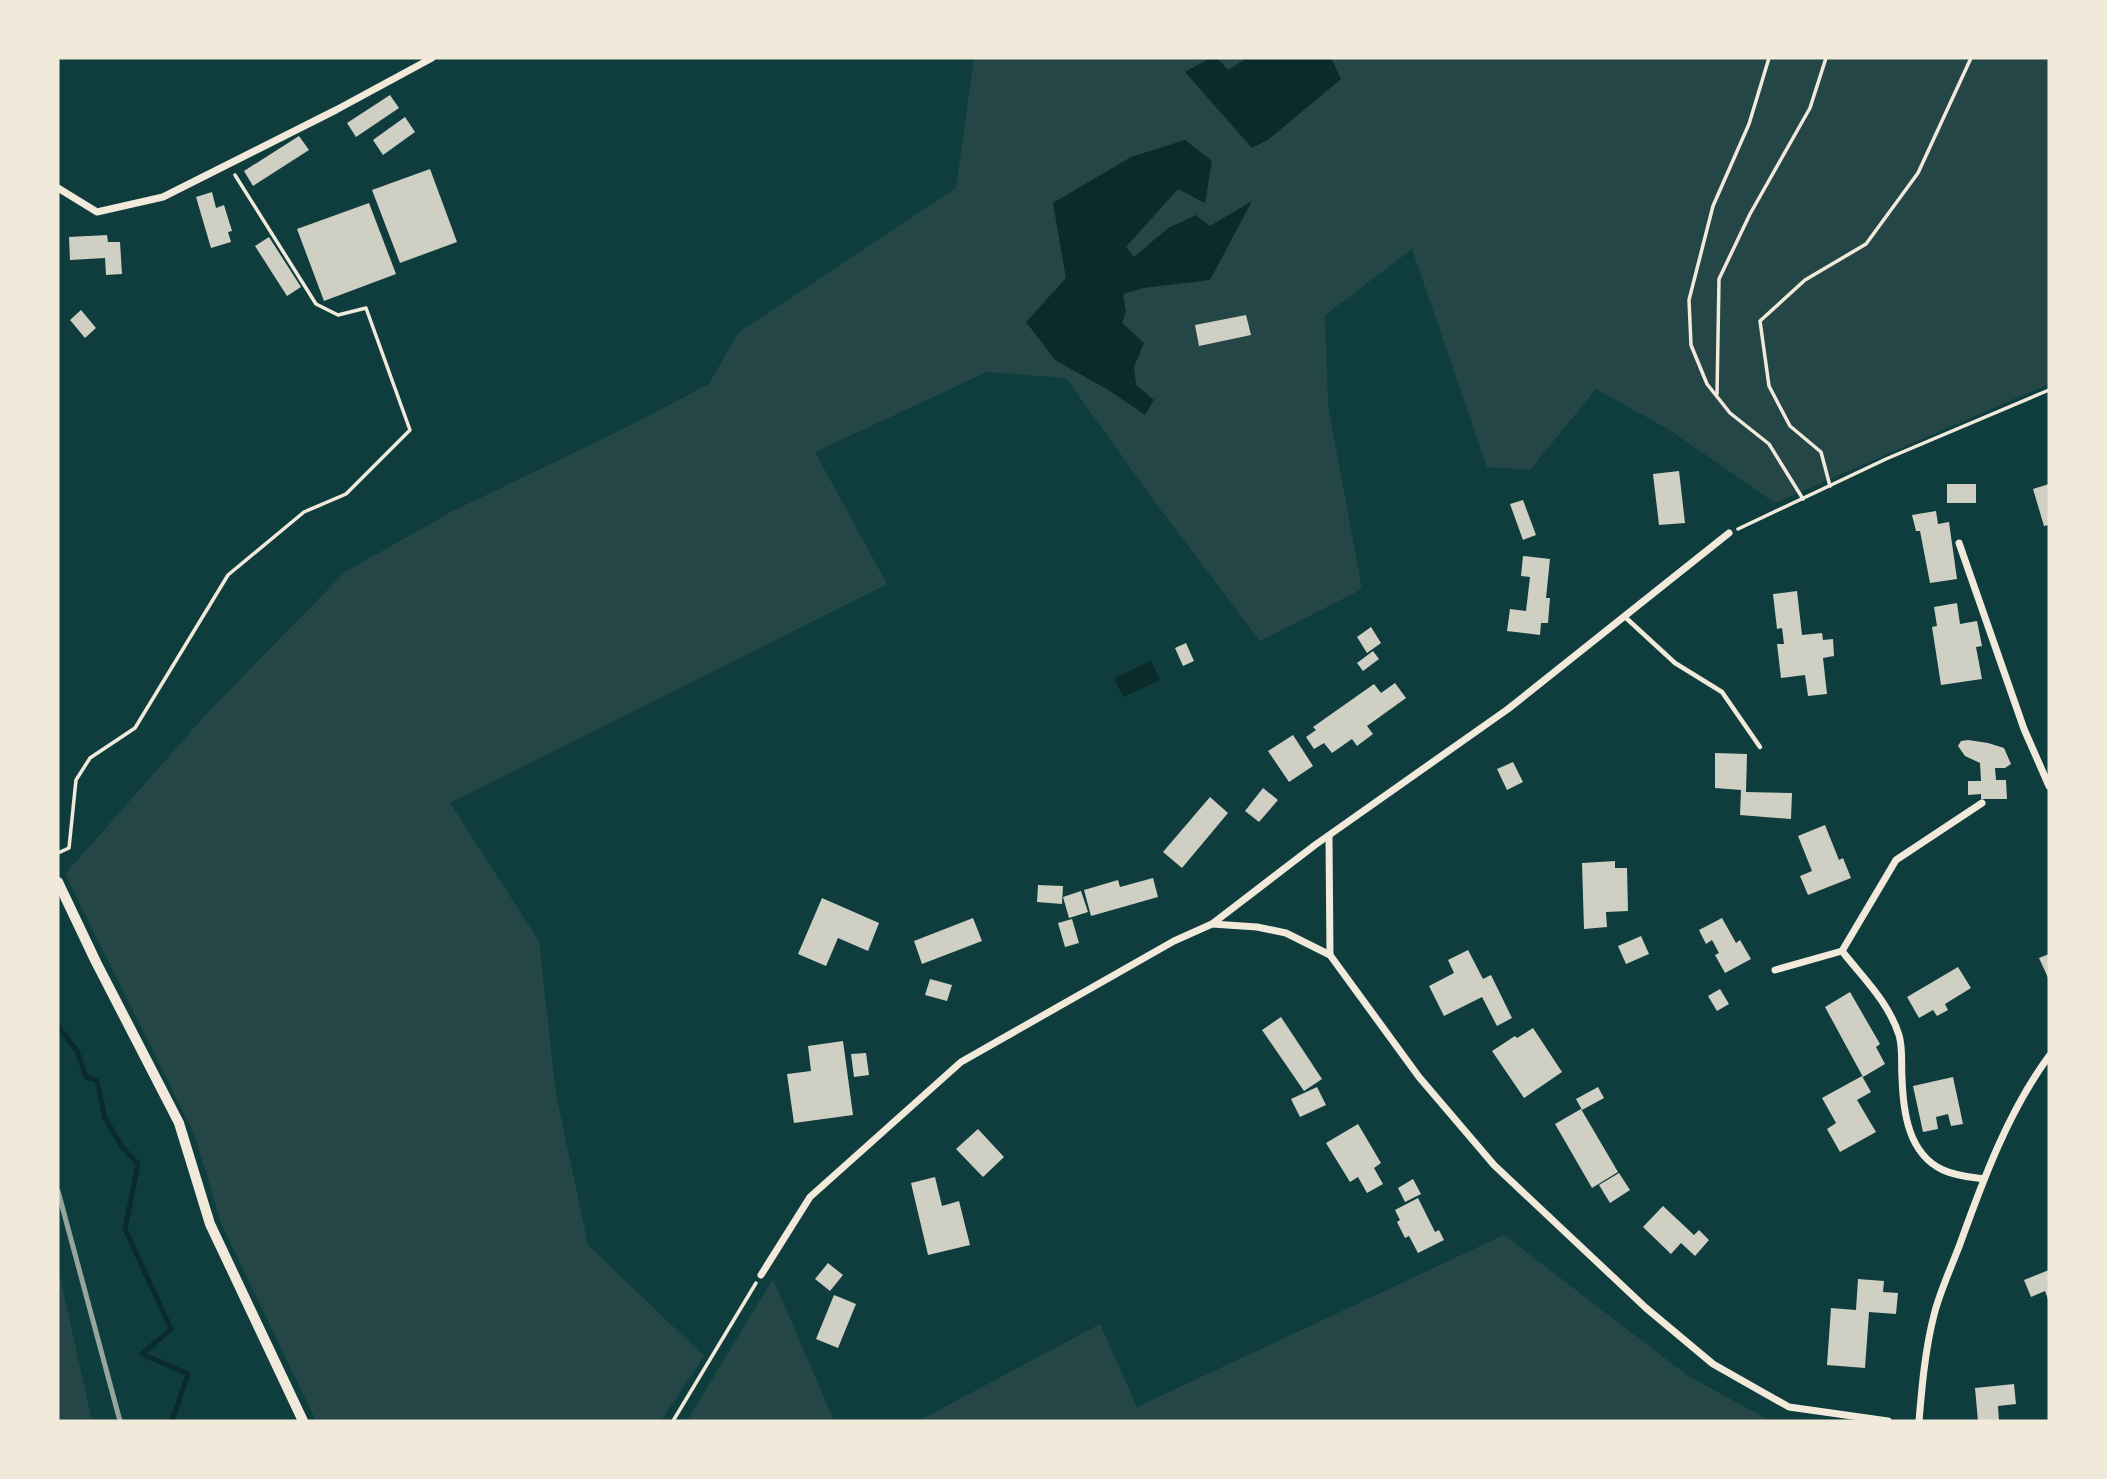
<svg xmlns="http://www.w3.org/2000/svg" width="2107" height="1479" font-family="Overpass,sans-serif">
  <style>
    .green { fill: #244646 }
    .water { fill: #0a2a2b }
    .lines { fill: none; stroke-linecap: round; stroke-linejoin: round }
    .stream { stroke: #0a2a2b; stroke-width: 5 }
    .building { fill: #cfcfc3 }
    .path { stroke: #f1e9da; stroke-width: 3.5 }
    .service { stroke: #f1e9da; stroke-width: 4.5 }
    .minor { stroke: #f1e9da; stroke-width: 7 }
    .tertiary { stroke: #f1e9da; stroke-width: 10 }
    .rail { stroke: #97a49c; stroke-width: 5 }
  </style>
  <rect width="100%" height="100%" fill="#0f3d3e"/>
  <!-- green -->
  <g class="green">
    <path d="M974 58H2049V384L1775 503 1668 429 1596 389 1530 470 1487 467 1412 249 1325 315 1328 405 1362 589 1260 641 1160 509 1066 378 987 372 815 452 887 584 450 803 539 941 556 1094 588 1245 704 1356 661 1421H316L221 1223 195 1136 65 874 210 710 345 572 451 512 625 428 709 384 738 333 956 188Z"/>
    <path d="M1504 1235 1688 1376 1771 1421H918L1100 1324 1137 1407Z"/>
    <path d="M58 1269 59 1273 92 1421H58Z"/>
    <path d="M773 1279 834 1421H687Z"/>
  </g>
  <!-- water -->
  <g class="water">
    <path d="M1210 58H1217L1228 70 1247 58H1331L1341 79 1269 139 1252 148 1185 72Z"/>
    <path d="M1185 140 1212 161 1205 203 1178 189 1126 247 1134 257 1168 228 1196 215 1210 226 1252 201 1210 280 1143 288 1123 294 1126 312 1122 323 1144 343 1134 367 1136 385 1154 400 1145 415 1110 391 1055 360 1026 322 1066 278 1053 203 1131 157Z"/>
    <path d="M1151 661 1160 680 1123 697 1114 678Z"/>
  </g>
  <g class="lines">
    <!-- stream -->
    <path class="stream" d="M58 1026 77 1051 86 1077 97 1081 105 1118 123 1148 138 1164 125 1229 171 1329 142 1354 188 1374 172 1421"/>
  </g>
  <!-- building -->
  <g class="building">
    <path d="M390 95 399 108 356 137 347 123Z"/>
    <path d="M405 117 415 132 383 155 373 140Z"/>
    <path d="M299 136 309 150 253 186 244 171Z"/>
    <path d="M430 169 457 242 400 263 372 190Z"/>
    <path d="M212 192 216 208 224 205 232 231 228 232 231 242 211 248 196 197Z"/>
    <path d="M369 203 396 274 324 301 297 229Z"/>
    <path d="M107 235 108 242H120L122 274 106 275 105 258 70 260 69 237Z"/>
    <path d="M269 237 301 287 287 296 255 246Z"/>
    <path d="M81 310 96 328 85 338 70 320Z"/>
    <path d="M1246 315 1251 335 1199 346 1195 325Z"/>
    <path d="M1679 471 1685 523 1659 525 1653 474Z"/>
    <rect x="1947" y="484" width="29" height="19"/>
    <path d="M2049 484V525L2044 526 2033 489Z"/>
    <path d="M1523 500 1536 535 1523 540 1510 504Z"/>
    <path d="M1936 511 1938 524 1949 522 1957 579 1930 583 1920 531H1916L1912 515Z"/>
    <path d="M1523 556 1550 559 1546 598H1550L1548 623H1541L1540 635 1507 631 1510 609 1526 611 1530 577 1521 576Z"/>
    <path d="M1797 591 1802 635 1822 633 1823 640 1833 639 1834 656 1823 658 1827 694 1808 696 1805 675 1781 678 1777 644H1784L1782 628 1777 629 1773 594Z"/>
    <path d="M1957 603 1960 624 1977 621 1982 646 1976 647 1982 679 1941 685 1932 627 1937 626 1934 607Z"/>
    <path d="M1371 627 1381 643 1367 653 1357 637Z"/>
    <path d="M1186 643 1194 661 1183 666 1175 648Z"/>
    <path d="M1373 651 1379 659 1363 671 1357 663Z"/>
    <path d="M1395 683 1406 698 1367 726 1373 734 1357 746 1352 739 1332 753 1324 743 1314 749 1306 737 1316 730 1313 727 1374 684 1381 693Z"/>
    <path d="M1293 735 1313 766 1289 782 1268 751Z"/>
    <path d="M1968 740 1988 743 2004 748 2011 764 2005 768H1995L1996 780H2006L2007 799H1981V794L1968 795V781H1981L1980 763 1965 756 1958 746 1961 741Z"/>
    <path d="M1715 753 1747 754 1746 792 1792 793 1791 819 1740 815 1741 790 1715 788Z"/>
    <path d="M1513 762 1523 782 1507 790 1497 769Z"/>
    <path d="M1263 788 1278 800 1259 822 1245 811Z"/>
    <path d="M1210 797 1228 813 1182 868 1163 852Z"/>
    <path d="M1825 825 1839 860 1843 858 1851 878 1808 895 1800 876 1812 871 1798 836Z"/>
    <path d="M1615 861V868H1627L1628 911 1606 912 1607 927 1584 929 1582 863Z"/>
    <path d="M1153 878 1158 897 1091 916 1084 890 1118 880 1120 887Z"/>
    <path d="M1038 885 1063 886 1062 904 1037 902Z"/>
    <path d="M1081 891 1088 912 1069 918 1063 897Z"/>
    <path d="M822 898 879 923 868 951 838 938 826 966 798 954Z"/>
    <path d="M973 918 982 941 922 964 914 941Z"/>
    <path d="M1722 918 1736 943 1740 940 1751 959 1725 973 1715 955 1719 953 1712 940 1706 944 1699 930Z"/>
    <path d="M1072 919 1079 943 1065 947 1058 923Z"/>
    <path d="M1641 936 1649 954 1626 964 1618 946Z"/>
    <path d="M1468 950 1483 979 1491 975 1512 1018 1497 1026 1482 997 1444 1016 1429 986 1454 973 1448 960Z"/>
    <path d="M2049 954V980L2039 958Z"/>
    <path d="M1958 967 1971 988 1945 1004 1948 1010 1937 1016 1933 1010 1919 1018 1907 997Z"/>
    <path d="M930 979 952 985 947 1001 925 995Z"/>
    <path d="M1720 989 1729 1004 1717 1011 1708 996Z"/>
    <path d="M1850 992 1880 1044 1876 1047 1885 1064 1863 1077 1825 1007Z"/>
    <path d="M1281 1017 1322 1079 1304 1091 1262 1030Z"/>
    <path d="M1533 1028 1562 1072 1524 1098 1492 1051 1515 1036 1517 1038Z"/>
    <path d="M843 1041 853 1115 794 1123 787 1074 811 1071 808 1046Z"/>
    <path d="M866 1053 869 1075 854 1077 851 1054Z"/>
    <path d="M1862 1076 1871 1092 1857 1100 1876 1132 1840 1152 1827 1129 1836 1123 1822 1098Z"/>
    <path d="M1953 1077 1963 1124 1951 1126 1948 1114 1936 1117 1938 1129 1923 1132 1913 1086Z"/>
    <path d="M1317 1087 1326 1105 1300 1117 1291 1099Z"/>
    <path d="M1598 1087 1604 1098 1582 1110 1576 1099Z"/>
    <path d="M1581 1109 1618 1172 1592 1188 1555 1124Z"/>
    <path d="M1358 1124 1381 1163 1374 1168 1383 1184 1367 1193 1358 1177 1350 1182 1326 1143Z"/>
    <path d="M978 1129 1004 1157 983 1177 956 1149Z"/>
    <path d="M1619 1173 1630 1190 1610 1203 1599 1185Z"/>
    <path d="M935 1177 942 1206 959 1201 970 1245 928 1255 911 1183Z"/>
    <path d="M1413 1179 1421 1194 1405 1202 1398 1188Z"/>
    <path d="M1418 1198 1435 1232 1439 1230 1444 1240 1418 1253 1409 1236 1405 1238 1397 1222 1400 1220 1395 1210Z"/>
    <path d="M1663 1206 1694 1235 1699 1230 1709 1240 1695 1256 1681 1243 1671 1254 1643 1227Z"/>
    <path d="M828 1263 843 1275 830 1291 815 1279Z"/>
    <path d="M2049 1270V1302L2045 1291 2031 1297 2024 1280Z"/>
    <path d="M1858 1279 1884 1281 1883 1292 1898 1293 1896 1314 1869 1312 1865 1368 1827 1365 1831 1308 1856 1310Z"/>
    <path d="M834 1295 856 1304 838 1348 816 1339Z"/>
    <path d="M2014 1384 2016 1404 1998 1406 1999 1421H1978L1975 1388Z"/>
  </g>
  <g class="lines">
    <!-- path -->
    <g class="path">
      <path d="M1769 58 1749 124 1713 206 1689 300 1691 345 1707 384 1730 413 1769 444 1803 499"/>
      <path d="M1717 394 1719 279 1750 214 1810 108 1826 58"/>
      <path d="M1830 486 1821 452 1790 426 1769 386 1760 321 1805 280 1866 244 1918 173 1971 58"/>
      <path d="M1738 529 1886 459 2049 390"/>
      <path d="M58 853 69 848 76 780 90 758 135 728 228 575 304 512 346 494 410 430 366 308 338 315 316 304 235 175"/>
      <path d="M673 1421 756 1283"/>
    </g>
    <!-- service -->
    <path class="service" d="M1625 617 1675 663 1722 692 1760 747"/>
    <!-- minor -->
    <g class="minor">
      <path d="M58 188 97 212 163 197 336 110 432 58"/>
      <path d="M1959 543 2024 729 2049 786"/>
      <path d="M1329 837 1330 955 1419 1077 1494 1165 1646 1308 1713 1364 1789 1407 1888 1421"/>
      <path d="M1212 924 1257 927 1286 933 1330 955"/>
      <path d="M1842 951C1863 978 1888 1001 1899 1035 1903 1048 1901 1063 1902 1077 1903 1111 1908 1154 1943 1170 1956 1176 1970 1177 1984 1179"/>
      <path d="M1775 970 1842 951 1896 860 1982 803"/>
      <path d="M761 1275 810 1197 961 1062 1174 941 1212 924 1315 845 1508 709 1729 533"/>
      <path d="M1919 1421C1922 1386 1925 1350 1934 1315 1940 1291 1951 1268 1960 1244 1983 1180 2008 1112 2049 1056"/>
    </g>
    <!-- tertiary -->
    <path class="tertiary" d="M58 882 96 962 179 1123 210 1224 303 1421"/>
    <!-- rail -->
    <path class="rail" d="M58 1191 120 1421"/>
  </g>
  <!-- border -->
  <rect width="2107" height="1479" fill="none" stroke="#f1e9da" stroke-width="119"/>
</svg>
